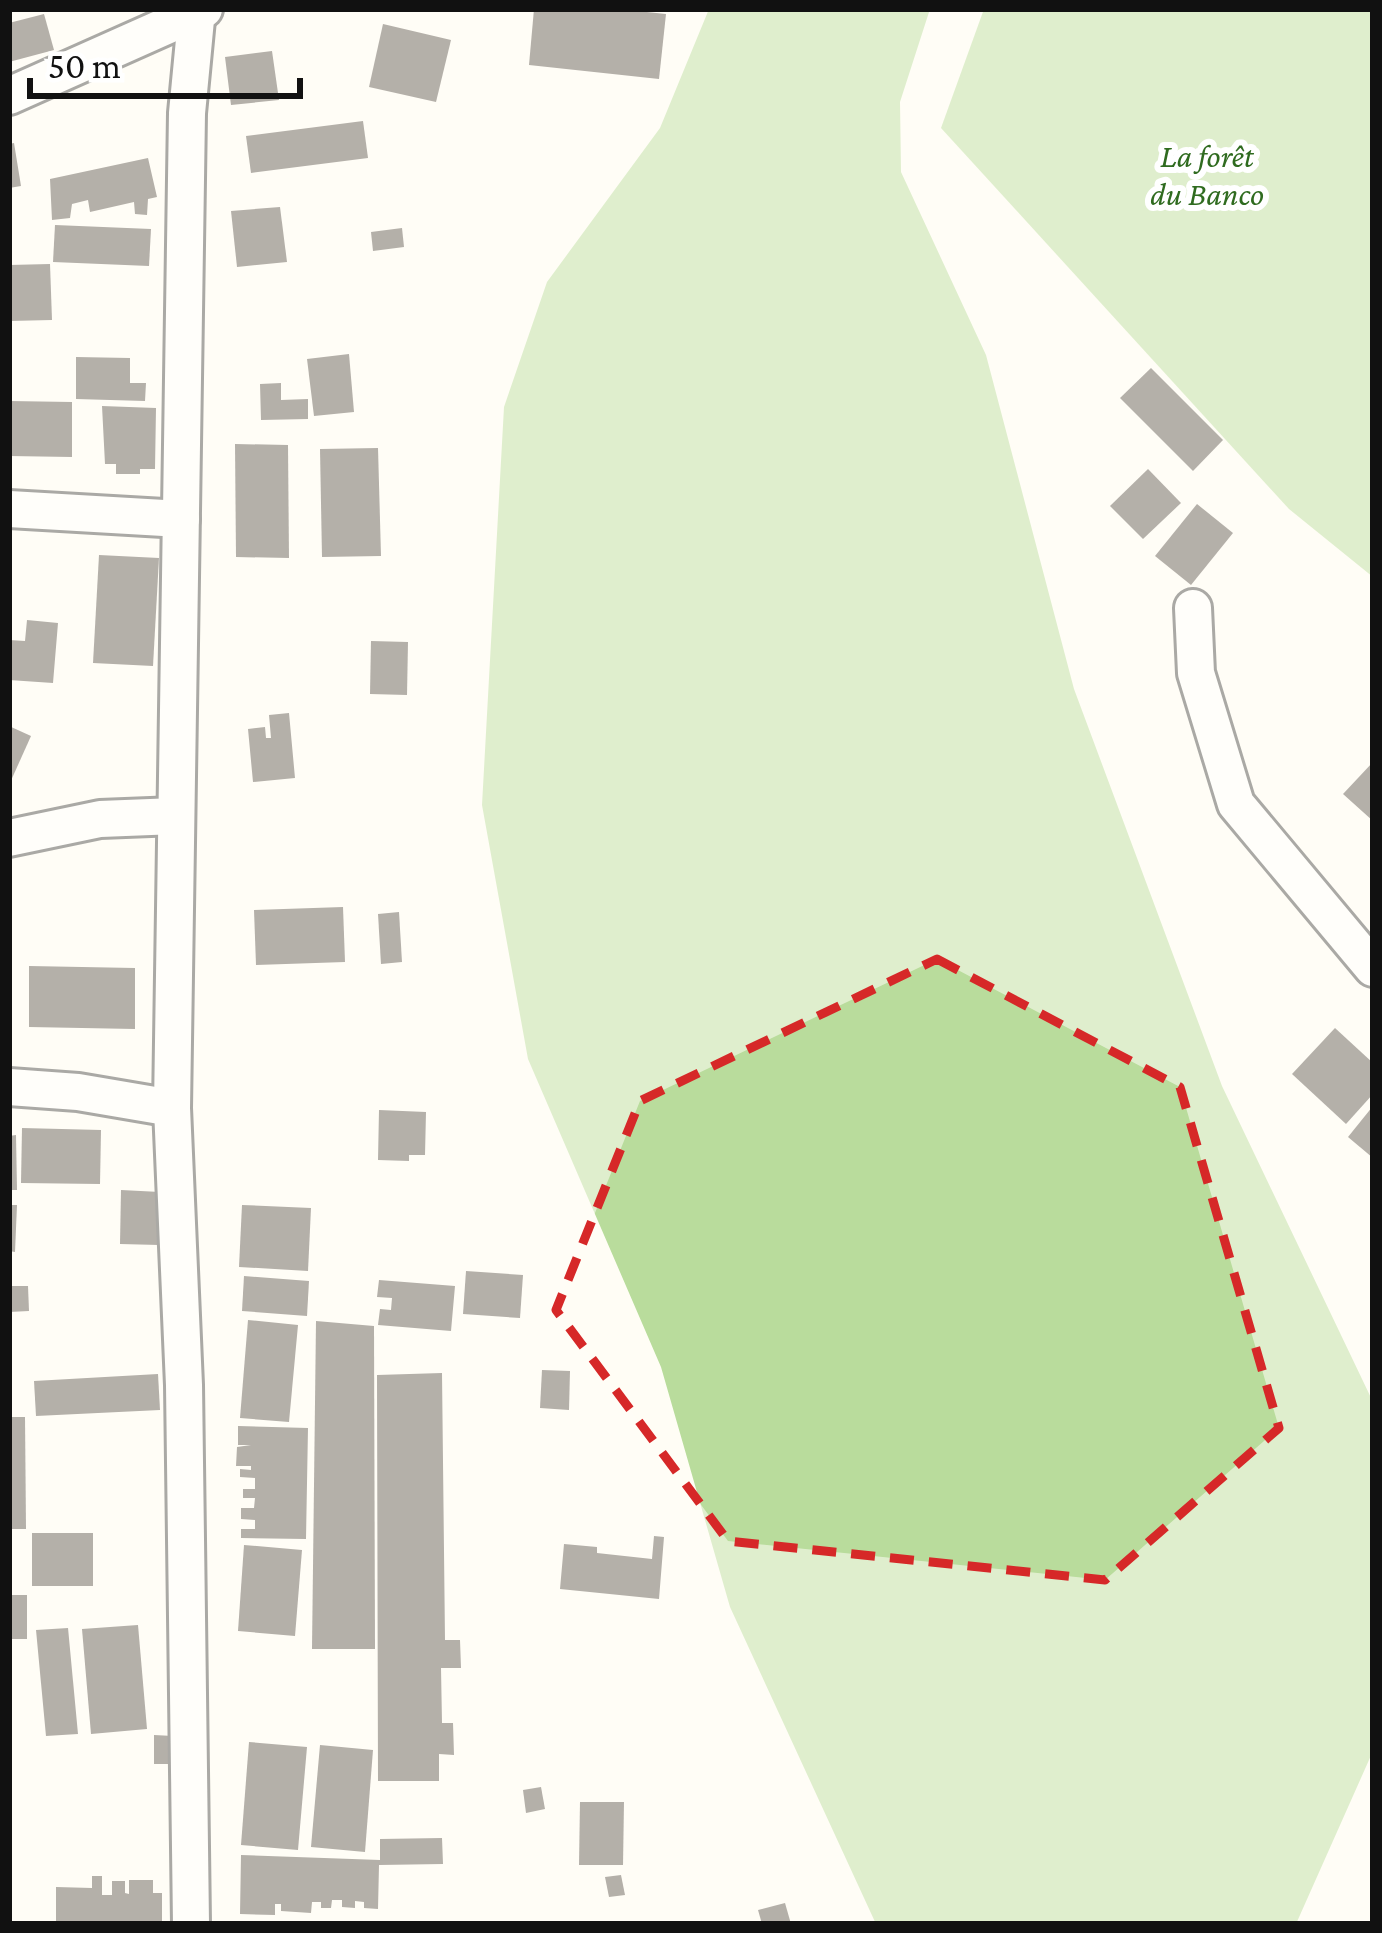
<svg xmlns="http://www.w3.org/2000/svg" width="1382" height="1933" font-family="'Crimson Pro',serif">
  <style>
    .forest { fill: #b9dc9c }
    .building { fill: #5a524d }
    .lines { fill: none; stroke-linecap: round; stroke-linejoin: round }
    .minor-casing { stroke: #444; stroke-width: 42 }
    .minor { stroke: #fff; stroke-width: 36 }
    .marked { fill: none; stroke: #d62828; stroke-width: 9; stroke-dasharray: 24 15; stroke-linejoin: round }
    .labels { text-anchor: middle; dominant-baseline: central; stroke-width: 12; stroke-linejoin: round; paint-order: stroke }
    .park-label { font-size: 33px; font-style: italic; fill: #2f6b1f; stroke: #fff }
  </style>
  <rect width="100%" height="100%" fill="#fffdf5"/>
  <!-- forest -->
  <g class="forest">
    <path d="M709 9H930L900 102 901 172 986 355 1074 689 1222 1086 1373 1402V1751L1296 1924H876L730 1607 661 1367 528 1059 482 805 504 407 547 282 660 128Z"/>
    <path d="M984 9H1373V577L1289 509 941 128Z"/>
  </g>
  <!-- building -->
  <g class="building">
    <path d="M534 9H618L666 14 659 79 529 65Z"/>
    <path d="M44 14 54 50 9 62V23Z"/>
    <path d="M383 24 451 40 436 102 369 87Z"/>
    <path d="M272 51 279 100 231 105 225 57Z"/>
    <path d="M363 121 368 158 251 173 246 136Z"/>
    <path d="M14 143 21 186 9 188V144Z"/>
    <path d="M148 158 157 197 148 199 147 215 135 214 134 202 90 212 88 200 72 204 70 218 52 220 50 179Z"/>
    <path d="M280 207 287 262 237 267 231 211Z"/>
    <path d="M55 225 151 229 149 266 53 262Z"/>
    <path d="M402 228 404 247 373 251 371 232Z"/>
    <path d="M50 264 52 320 9 321V265Z"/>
    <path d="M349 354 354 412 314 416 307 359Z"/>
    <path d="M76 357 130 358V383H146L145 401 76 399Z"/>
    <path d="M1151 368 1223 440 1193 471 1120 398Z"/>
    <path d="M281 383V400L308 399V419L261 420 260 384Z"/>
    <path d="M9 401 72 402V457L9 456Z"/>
    <path d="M102 406 156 408 155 469H140V474H116V464H105Z"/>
    <path d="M235 444 288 445 289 558 236 557Z"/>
    <path d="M378 448 381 556 322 557 320 449Z"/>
    <path d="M1148 469 1181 503 1143 539 1110 506Z"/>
    <path d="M1197 504 1233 533 1191 585 1155 556Z"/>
    <path d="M99 555 159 558 153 666 93 663Z"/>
    <path d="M27 620 58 623 53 683 9 680V640L25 641Z"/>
    <path d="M371 641 408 642 407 695 370 694Z"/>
    <path d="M289 713 295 778 253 782 248 729 265 727 266 738H271L269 715Z"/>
    <path d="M9 726 31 736 9 785Z"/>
    <path d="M1373 762V821L1343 794Z"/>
    <path d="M343 907 345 962 256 965 254 910Z"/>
    <path d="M399 912 402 962 381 964 378 914Z"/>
    <path d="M29 966 135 968V1029L29 1027Z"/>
    <path d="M1335 1028 1373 1063V1094L1346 1124 1292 1074Z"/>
    <path d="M1373 1106V1158L1348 1137Z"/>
    <path d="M379 1110 426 1112 425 1155H409V1161L378 1160Z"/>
    <path d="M22 1128 101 1130 100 1184 21 1183Z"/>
    <path d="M16 1135 17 1190H9V1136Z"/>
    <path d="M121 1190 160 1192 159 1245 120 1244Z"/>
    <path d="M9 1205H17L15 1252 9 1251Z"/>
    <path d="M242 1205 311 1208 308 1271 239 1267Z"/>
    <path d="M466 1271 523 1275 520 1318 463 1314Z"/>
    <path d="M244 1276 309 1281 307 1316 242 1311Z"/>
    <path d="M379 1280 455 1286 451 1331 378 1325 380 1309 391 1310 392 1298 377 1297Z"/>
    <path d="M9 1286H28L29 1311 9 1312Z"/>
    <path d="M248 1320 298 1325 289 1422 240 1418Z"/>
    <path d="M316 1321 374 1326 375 1649H312Z"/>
    <path d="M542 1370 570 1371 569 1410 540 1408Z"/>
    <path d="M442 1373 445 1640H460L461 1668H441L442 1723H453L454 1755 439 1754V1781H378L377 1375Z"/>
    <path d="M158 1374 160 1410 36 1416 34 1381Z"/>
    <path d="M9 1417H25L26 1529H9Z"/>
    <path d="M238 1426 308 1428 306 1539 241 1538V1529H255V1520L241 1519V1508H254L255 1498H243V1489H255V1478L240 1477V1469L251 1470V1466H236L237 1447 251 1445H238Z"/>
    <rect x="32" y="1533" width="61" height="53"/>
    <path d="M654 1536 664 1537 659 1599 560 1589 564 1544 597 1547V1553L652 1559Z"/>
    <path d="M244 1545 302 1550 295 1636 238 1631Z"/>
    <rect x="9" y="1595" width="18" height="44"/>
    <path d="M138 1625 147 1729 91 1734 82 1629Z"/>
    <path d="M68 1628 78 1734 46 1736 36 1630Z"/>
    <path d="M154 1735 173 1736V1764H154Z"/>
    <path d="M249 1742 307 1747 298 1850 241 1845Z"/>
    <path d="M320 1745 373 1750 365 1852 311 1847Z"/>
    <path d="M541 1787 545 1809 526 1813 523 1790Z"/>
    <path d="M580 1802H624L623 1865H579Z"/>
    <path d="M442 1838 443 1864 379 1865 378 1909 364 1908V1902L355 1901V1908L342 1907V1900H332L331 1908H321V1902H312L311 1913 281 1911V1904H275V1915L240 1914 241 1855 380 1860V1839Z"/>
    <path d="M621 1875 625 1895 609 1897 605 1877Z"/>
    <path d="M92 1876H102V1895H112V1881H125V1893L129 1894V1880H153V1893H162V1924H56V1887L92 1888Z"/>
    <path d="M785 1903 791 1924H762L758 1910Z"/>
  </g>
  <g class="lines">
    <!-- minor casing -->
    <g class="minor-casing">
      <g id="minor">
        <path d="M9 96 204 9"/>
        <path d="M9 509 181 519"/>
        <path d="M1193 608 1196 673 1236 804 1373 968"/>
        <path d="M9 838 100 819 176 816"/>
        <path d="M9 1087 78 1092 172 1108"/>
        <path d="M191 1924 184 1385 172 1108 187 113 197 9"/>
      </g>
    </g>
    <!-- minor -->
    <use href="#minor" class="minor"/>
  </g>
  <!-- marked area -->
  <path d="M0 0H1382V1933H0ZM937 959 1180 1087 1279 1428 1105 1580 728 1541 556 1310 640 1101Z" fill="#fffdf5" fill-opacity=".55" fill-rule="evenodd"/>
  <path class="marked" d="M937 959 1180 1087 1279 1428 1105 1580 728 1541 556 1310 640 1101Z"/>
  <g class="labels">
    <!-- park labels -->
    <g class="park-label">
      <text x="1207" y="155">La forêt<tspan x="1207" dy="38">du Banco</tspan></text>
    </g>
  </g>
  <!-- border -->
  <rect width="1382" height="1933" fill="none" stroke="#111111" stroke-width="24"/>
  <!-- scale -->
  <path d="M30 78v18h270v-18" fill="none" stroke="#111111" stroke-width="6"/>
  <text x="48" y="78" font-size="36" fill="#111111" stroke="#ffffff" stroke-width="9" paint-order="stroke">50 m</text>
</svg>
